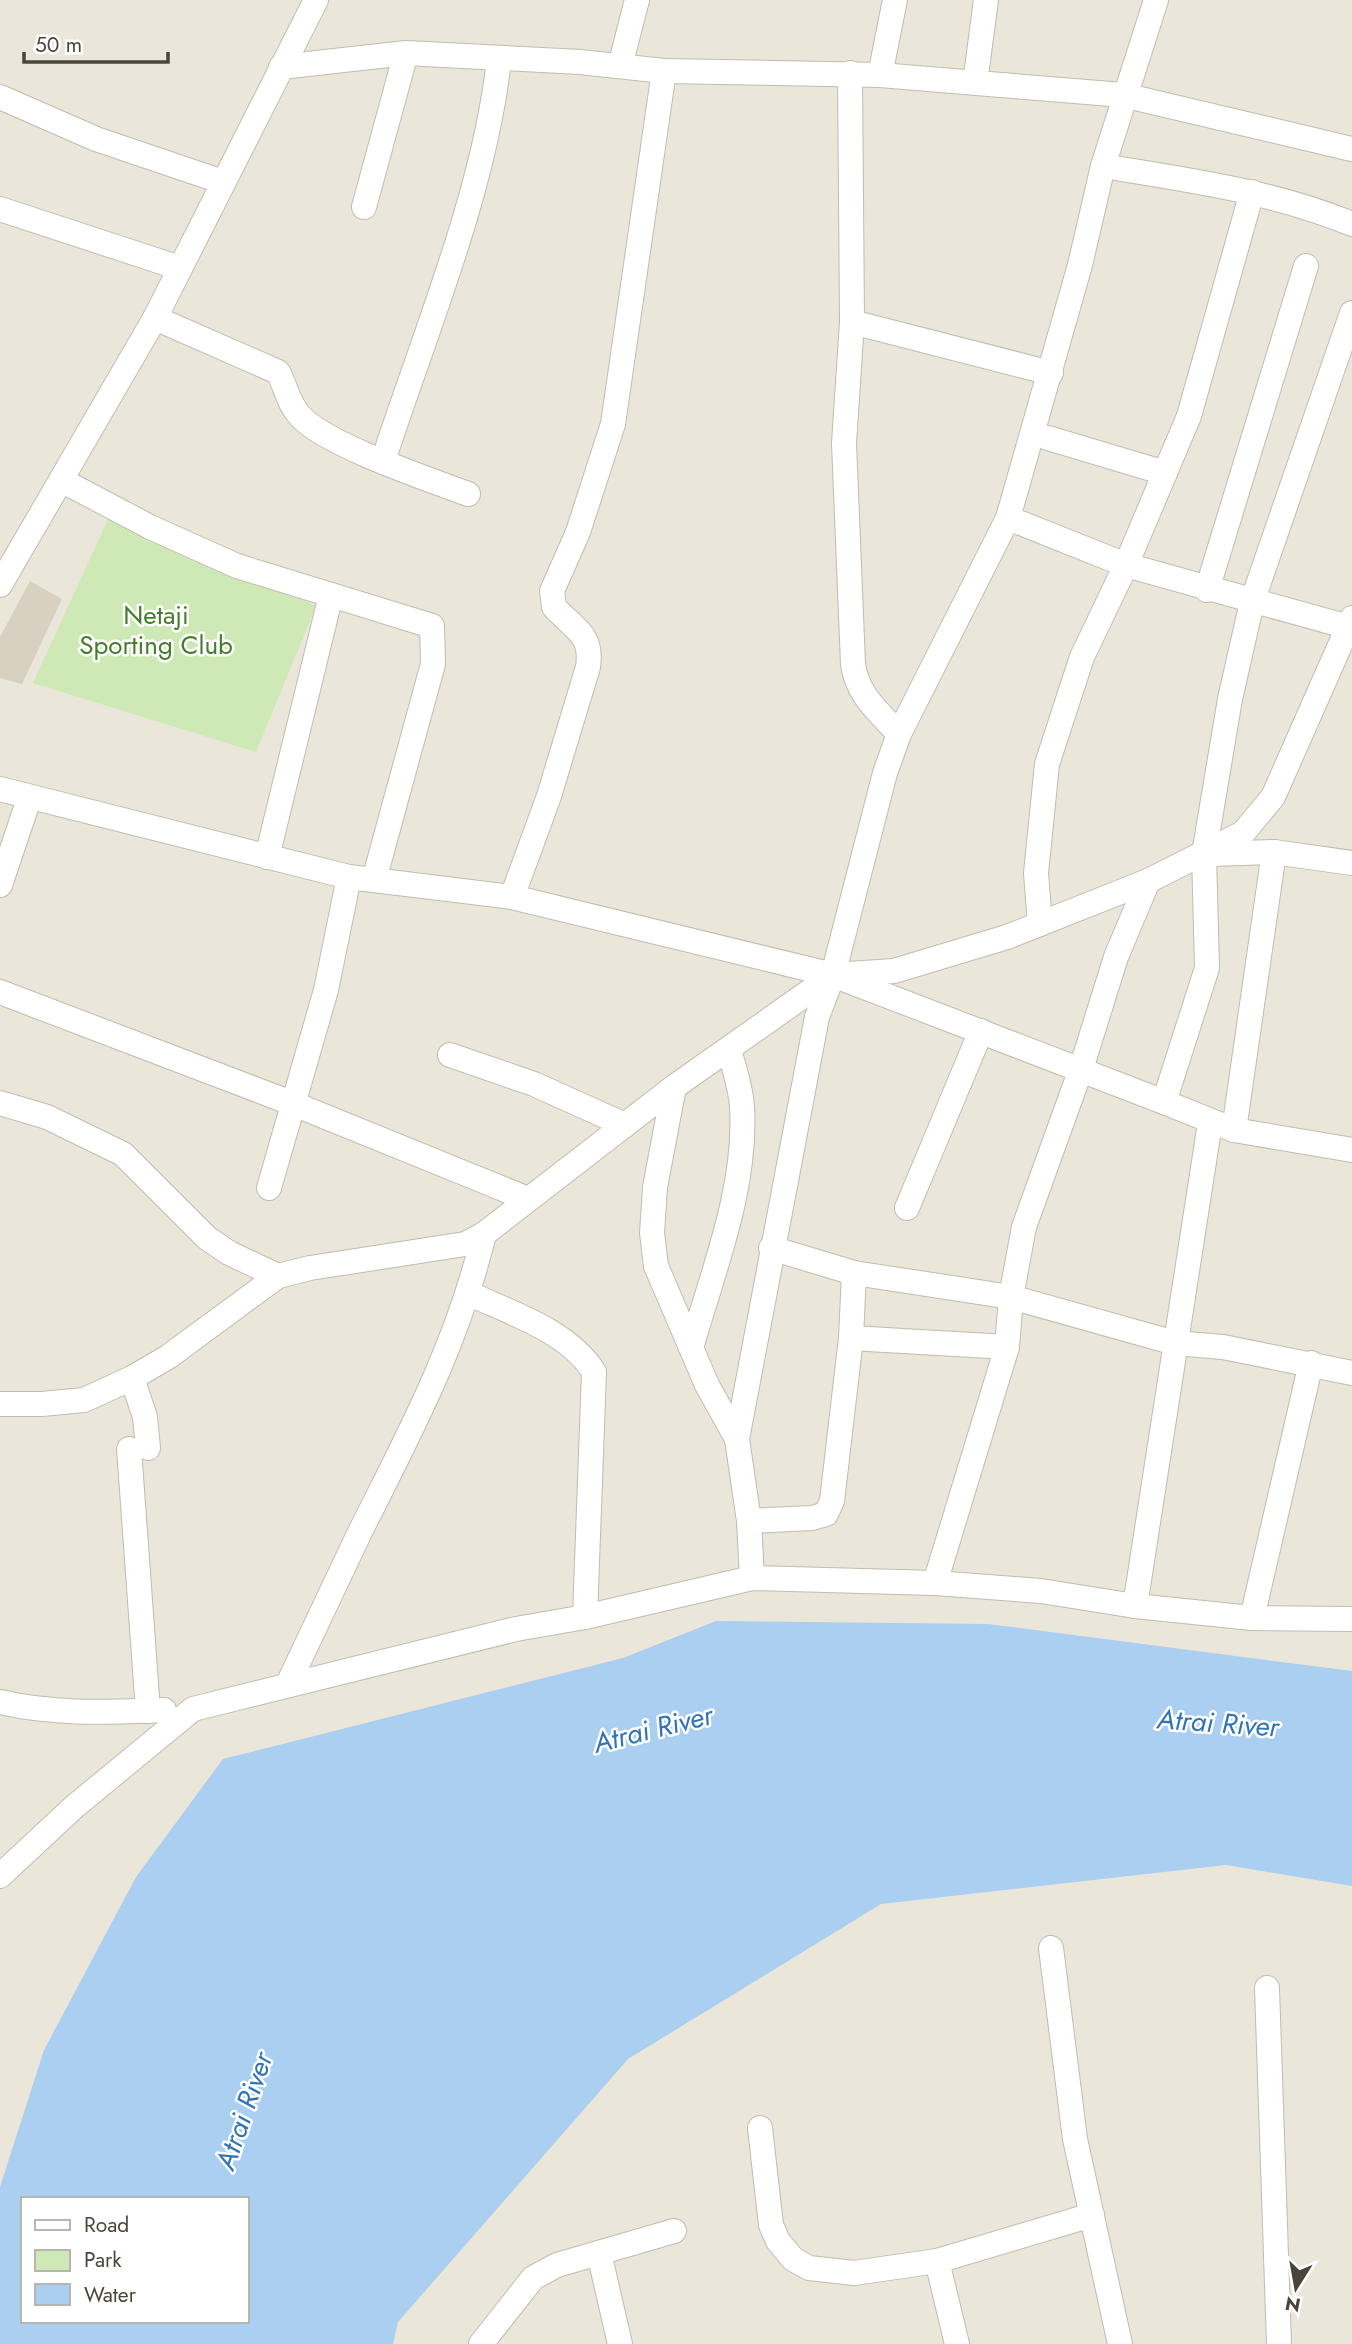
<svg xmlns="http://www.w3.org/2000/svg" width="1352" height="2344" font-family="Jost,sans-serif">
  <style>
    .residential { fill: #eae6da; fill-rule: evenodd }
    .green { fill: #cee9b6 }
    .water { fill: #aacff1; fill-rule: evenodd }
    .building { fill: #d8d0c1 }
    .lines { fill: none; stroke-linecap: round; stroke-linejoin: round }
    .minor-casing { stroke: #c2bcae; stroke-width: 26 }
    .minor { stroke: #fff; stroke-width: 24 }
    .labels { text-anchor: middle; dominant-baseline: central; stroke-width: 5; stroke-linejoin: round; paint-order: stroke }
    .park-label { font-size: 26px; fill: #447d2b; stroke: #fff }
    .water-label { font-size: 28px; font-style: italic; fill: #3175b7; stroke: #fff }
  </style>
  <rect width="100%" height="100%" fill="#f6f4ec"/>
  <!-- residential -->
  <path class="residential" d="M0 0H1352V2344H0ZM23 2199H247V2321H23Z"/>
  <!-- green -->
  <path class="green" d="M110 515 316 606 256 752 33 683Z"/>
  <!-- water -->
  <path class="water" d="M716 1621 988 1624 1352 1671V1886L1226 1865 881 1904 628 2059 398 2322 393 2344H0V2187L44 2050 136 1877 223 1759 623 1658ZM23 2199H247V2321H23Z"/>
  <!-- building -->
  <path class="building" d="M30 581 62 599 22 684 0 678V637Z"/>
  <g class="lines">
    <!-- minor casing -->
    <g class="minor-casing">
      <g id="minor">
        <path d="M620 66 637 0"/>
        <path d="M281 67 406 53 580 62 664 71 880 75 1123 95 1352 149"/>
        <path d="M850 73 852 322 844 443 853 664C857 695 879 712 899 734"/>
        <path d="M880 75 895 0"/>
        <path d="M975 83 986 0"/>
        <path d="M0 97 96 139 223 182"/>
        <path d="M1103 166C1187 180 1272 191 1352 224"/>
        <path d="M364 207 406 53"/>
        <path d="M0 209 180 268"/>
        <path d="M155 318 278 372C286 387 288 403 300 416 326 445 428 479 468 494"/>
        <path d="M852 322 1051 373"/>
        <path d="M1048 438 1165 473"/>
        <path d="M383 461C425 332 484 194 499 60"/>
        <path d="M61 480 150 527 237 566 432 626 433 664 374 880"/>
        <path d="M1008 518 1126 565 1352 628"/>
        <path d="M0 585 155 318 316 0"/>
        <path d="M1207 590 1306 266"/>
        <path d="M0 789 349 877 512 897 833 975 1164 1102 1234 1130 1352 1150"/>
        <path d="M1212 854 1274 852 1352 863"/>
        <path d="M267 857 331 595"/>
        <path d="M0 885 29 799"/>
        <path d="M512 897 549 796 588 667C593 634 574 629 554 607L552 591 578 532 613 424 664 71"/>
        <path d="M1040 924 1036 873 1047 764 1082 657 1126 565 1189 416 1252 192"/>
        <path d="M0 992 294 1104 528 1199"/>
        <path d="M450 1055 534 1084 625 1125"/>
        <path d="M674 1087 655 1187 652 1233 656 1266 707 1385 737 1439 749 1521 752 1578"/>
        <path d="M1164 1102 1207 968 1204 854 1230 699 1252 602 1352 313"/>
        <path d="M0 1103 47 1117 123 1154 207 1238 229 1253 278 1276"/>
        <path d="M1234 1130 1274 852"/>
        <path d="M269 1188 326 990 349 877"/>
        <path d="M907 1208 981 1031"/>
        <path d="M771 1248 854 1273 1011 1297 1175 1343 1223 1347 1352 1373"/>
        <path d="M470 1294C513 1314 568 1331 594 1372L585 1617"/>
        <path d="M851 1338 1007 1347"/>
        <path d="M691 1348C713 1271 747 1188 742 1107 741 1088 734 1068 729 1050"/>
        <path d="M132 1378 145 1417 148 1448"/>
        <path d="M0 1404H42L84 1400 132 1378 168 1357 278 1276 310 1268 465 1244 484 1234 674 1087 833 975 894 971 1007 937 1148 881 1243 833 1273 797 1352 618"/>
        <path d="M737 1439 817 1017 833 975 885 773 899 734 1008 518 1080 265 1103 166 1156 0"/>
        <path d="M129 1449 148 1711"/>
        <path d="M749 1521 812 1518 826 1514 832 1501 851 1338 854 1273"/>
        <path d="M935 1583 1007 1347 1011 1297 1024 1227 1081 1069 1116 957 1148 881"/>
        <path d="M1135 1606 1210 1123"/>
        <path d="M1252 1618 1311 1363"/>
        <path d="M288 1684C312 1634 335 1584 359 1534 410 1432 457 1346 484 1234"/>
        <path d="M0 1702C55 1715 108 1712 164 1710"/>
        <path d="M0 1876 74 1807 193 1709 516 1629 585 1617 752 1578 935 1583 1041 1591 1135 1606 1252 1618 1352 1619"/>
        <path d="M1051 1948 1075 2139 1120 2344"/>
        <path d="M1267 1988 1279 2344"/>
        <path d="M760 2128 771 2225 778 2241 793 2259 809 2268 854 2273 937 2261 1092 2215"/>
        <path d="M599 2253 620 2344"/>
        <path d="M937 2261 957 2344"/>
        <path d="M481 2344 533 2278 557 2265 674 2231"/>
      </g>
    </g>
    <!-- minor -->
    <use href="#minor" class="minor"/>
  </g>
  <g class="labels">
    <!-- park labels -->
    <g class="park-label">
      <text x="156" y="615">Netaji<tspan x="156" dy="30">Sporting Club</tspan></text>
    </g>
    <!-- water labels -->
    <g class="water-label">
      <text transform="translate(1218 1723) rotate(4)">Atrai River</text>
      <text transform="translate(653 1729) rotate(-14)">Atrai River</text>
      <text transform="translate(244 2111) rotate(-71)">Atrai River</text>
    </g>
  </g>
  <!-- legend -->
  <rect x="21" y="2197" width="228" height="126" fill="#ffffff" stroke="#b7b5b0" stroke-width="2"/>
  <rect x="35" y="2220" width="35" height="10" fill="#ffffff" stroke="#b7b5b0" stroke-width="2"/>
  <text x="84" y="2232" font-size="21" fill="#4b4539">Road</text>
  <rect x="35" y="2250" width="35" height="21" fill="#cee9b6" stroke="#b7b5b0" stroke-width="2"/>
  <text x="84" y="2267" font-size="21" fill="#4b4539">Park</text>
  <rect x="35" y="2284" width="35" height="21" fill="#aacff1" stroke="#b7b5b0" stroke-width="2"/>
  <text x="84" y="2302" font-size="21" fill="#4b4539">Water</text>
  <!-- north arrow -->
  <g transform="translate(1296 2288) rotate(191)" stroke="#ffffff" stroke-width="5" paint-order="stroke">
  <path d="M0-5L12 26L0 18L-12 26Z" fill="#4b4539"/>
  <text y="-10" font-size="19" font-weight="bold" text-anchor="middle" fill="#4b4539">N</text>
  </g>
  <!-- scale -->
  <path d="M24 52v10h144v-10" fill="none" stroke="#4b4539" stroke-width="3.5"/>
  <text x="35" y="52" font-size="21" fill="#4b4539" stroke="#ffffff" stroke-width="5" paint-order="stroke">50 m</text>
</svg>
